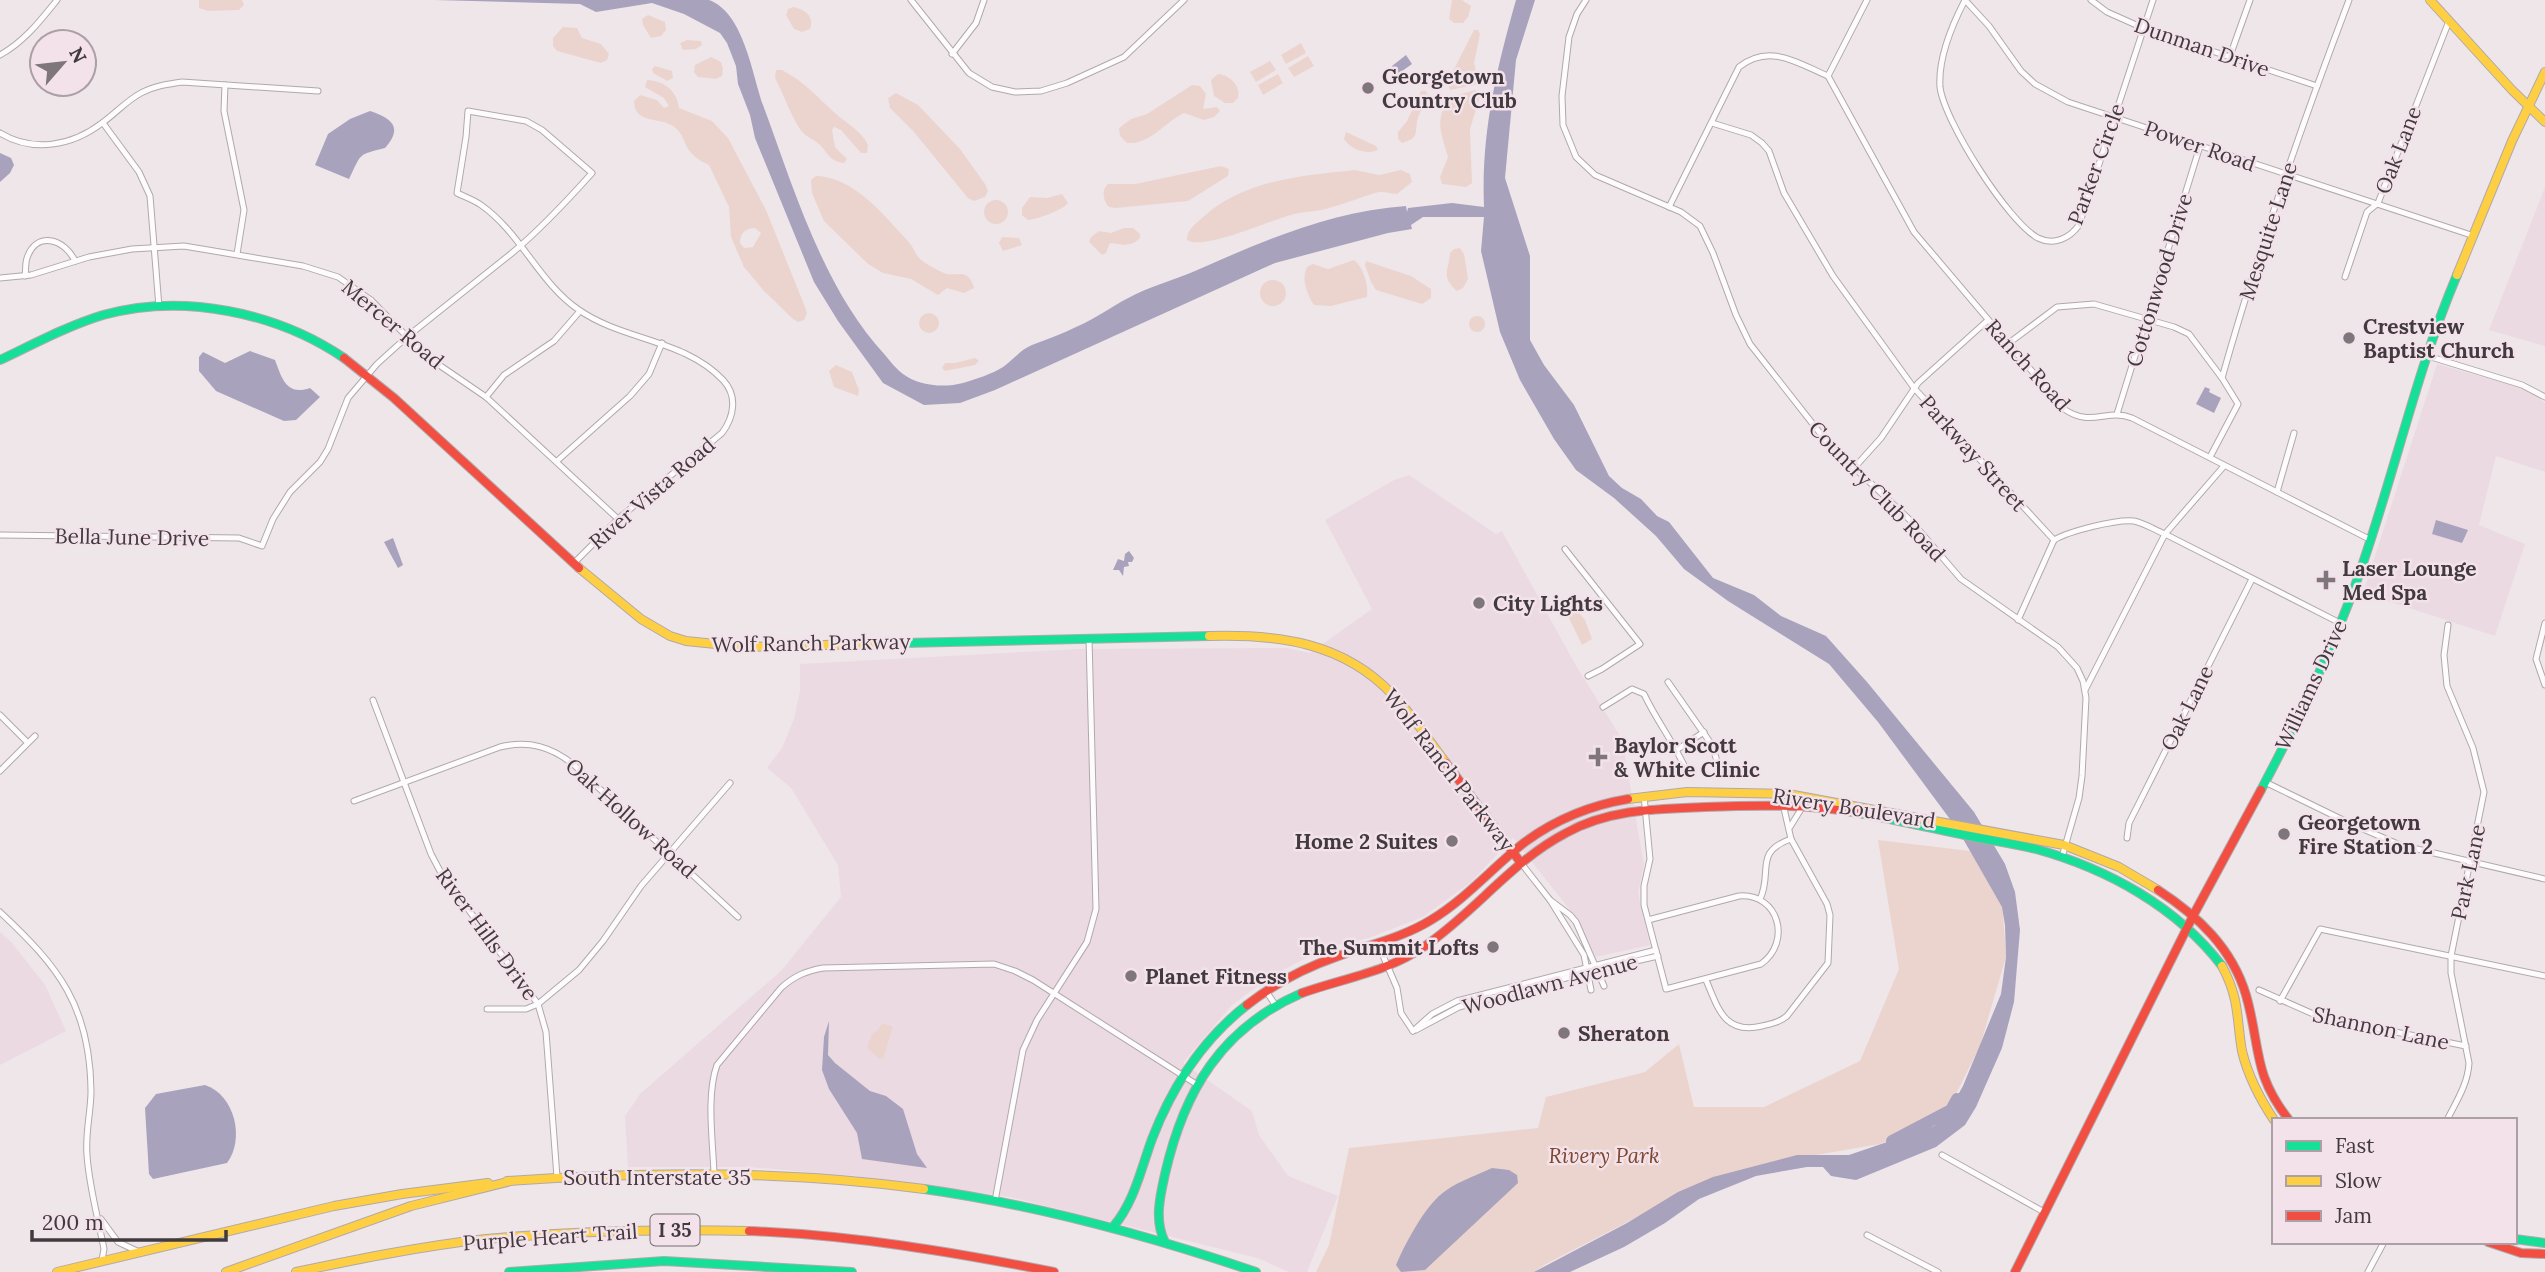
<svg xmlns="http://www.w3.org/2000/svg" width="2545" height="1272" font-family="Lora,serif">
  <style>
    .built { fill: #ecdae3 }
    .green { fill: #ebd4ce; fill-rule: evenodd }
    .water { fill: #a8a2bd }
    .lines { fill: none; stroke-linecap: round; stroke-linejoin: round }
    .river { stroke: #a8a2bd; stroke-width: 12 }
    .street-casing { stroke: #b0a9ac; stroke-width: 7 }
    .fast-casing { stroke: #b0a9ac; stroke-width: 10 }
    .slow-casing { stroke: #b0a9ac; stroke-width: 10 }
    .jam-casing { stroke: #b0a9ac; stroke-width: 10 }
    .street { stroke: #fdfbfc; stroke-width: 5 }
    .fast { stroke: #16e098; stroke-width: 8 }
    .slow { stroke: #ffcf43; stroke-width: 8 }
    .jam { stroke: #f24e42; stroke-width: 8 }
    .poi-dot { fill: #7e767a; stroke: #f3e2ea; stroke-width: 2.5 }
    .labels { text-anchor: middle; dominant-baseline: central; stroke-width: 5; stroke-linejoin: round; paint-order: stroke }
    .shield { fill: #f3e2ea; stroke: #766c72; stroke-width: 2 }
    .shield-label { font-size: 19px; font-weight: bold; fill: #413a3e }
    .street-label { font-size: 21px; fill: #413a3e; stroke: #f3e2ea }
    .poi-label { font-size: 21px; font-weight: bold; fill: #413a3e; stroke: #f3e2ea; text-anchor: start }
    .park-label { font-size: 21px; font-style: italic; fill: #7d462d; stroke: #f3e2ea }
  </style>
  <rect width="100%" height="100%" fill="#efe6ea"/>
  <!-- built -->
  <g class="built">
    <path d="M2545 187V346L2489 330Z"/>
    <path d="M2437 364 2526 389 2545 403V472L2496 456 2479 525 2525 544 2495 636 2363 593Z"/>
    <path d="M1409 475 1496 534 1502 531 1575 664 1622 739 1644 865 1638 893 1650 945 1596 957 1577 919 1513 838 1471 882 1423 917 1369 938 1328 947 1273 975 1232 1005 1183 1063 1252 1111 1259 1135 1288 1176 1338 1196 1307 1272H1289L1257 1258 1010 1197 854 1176 750 1167H628L625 1116 640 1094 781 971 841 897 838 865 791 788 767 768 782 748 794 719 800 691V664L1078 649 1287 648 1310 653 1372 609 1325 520 1394 480Z"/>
    <path d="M0 932 12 943 45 985 66 1031 0 1065Z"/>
  </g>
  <!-- green -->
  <g class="green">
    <path d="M199 0H242L244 5 239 10 208 11 199 8Z"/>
    <path d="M1452 0H1462L1471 6 1468 17 1463 23H1454L1449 19Z"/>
    <path d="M793 7C804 9 815 16 810 29L802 32 794 29 786 15 788 9Z"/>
    <path d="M648 15 665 22 666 30 661 36 651 38 643 25 642 19Z"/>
    <path d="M563 27 577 28 582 38 601 44 609 54 607 60 601 63 557 51 553 46V38Z"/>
    <path d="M1474 30H1478L1480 34 1474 63 1479 84 1450 90 1447 83Z"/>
    <path d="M687 40 701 41 702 45 696 49 683 50 680 43Z"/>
    <path d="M1301 43 1306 53 1286 64 1281 55Z"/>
    <path d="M1308 56 1314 66 1294 77 1288 68Z"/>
    <path d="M711 57 721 62 723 69 722 76 716 79 698 77 694 72 695 65Z"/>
    <path d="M1270 61 1276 70 1256 82 1250 72Z"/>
    <path d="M655 66 672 71 673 78 667 81 653 73 652 69Z"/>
    <path d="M776 70H782C806 83 816 96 835 113 847 124 861 130 868 145L867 153H861L841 130 834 127 832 130 835 147 847 159 844 163C832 162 829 156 822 147 816 140 806 138 800 129 790 114 784 95 775 78Z"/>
    <path d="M1218 74C1229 75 1241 85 1238 98L1233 103H1225L1214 96 1211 80Z"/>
    <path d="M1278 74 1283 83 1263 95 1258 85Z"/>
    <path d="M647 80C665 81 677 91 679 108L712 121 728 138 766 210 805 307 807 313 804 320 798 322 793 319 764 291 744 267 731 237 729 207 709 165C679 152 690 138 673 126 659 117 634 124 634 101L640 95 657 100 664 108 669 106 664 98 645 87ZM755 228 761 233 753 247 744 248 740 243C740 233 746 228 755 228Z"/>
    <path d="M1192 85 1200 86 1206 94 1203 109 1217 107 1220 111 1214 117 1204 120 1184 113C1165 122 1150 145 1127 143L1120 136 1119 128 1131 119 1147 114Z"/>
    <path d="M1475 90 1479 92 1480 96 1470 129 1472 183 1466 187 1442 184 1440 177 1448 157C1441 132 1434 120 1450 97Z"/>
    <path d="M1421 91H1426L1428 95C1426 104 1418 113 1417 122 1415 136 1418 138 1402 143L1398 139V132L1407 121Z"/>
    <path d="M896 93 918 105 960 149 985 184 988 191 985 197 974 201 968 198 914 132 890 108 888 98Z"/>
    <path d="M1346 132 1376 146 1378 150C1367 155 1351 150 1344 139Z"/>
    <path d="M1221 166 1229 169 1228 176 1188 201 1116 208 1109 207C1103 201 1101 190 1108 184H1135Z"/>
    <path d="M1355 170 1379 175 1401 170 1410 174 1412 182 1397 194C1389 194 1383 190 1375 193 1361 197 1345 204 1329 208 1317 212 1304 211 1291 215 1271 220 1203 251 1187 240 1187 230 1194 225 1202 218 1244 179 1302 176 1355 170Z"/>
    <path d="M816 176C855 177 883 215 908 241 913 246 915 254 920 259 926 264 937 270 944 273 956 278 968 266 974 288L964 293 947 288 938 295 911 279 883 273 868 264 824 221 812 193 811 180Z"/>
    <path d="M1062 194 1068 203C1063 210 1038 219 1028 220L1022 215V208L1030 197 1047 198Z"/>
    <circle cx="996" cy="212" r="12"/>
    <path d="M1124 228H1133L1140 234V238C1130 248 1122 244 1110 243L1106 253 1102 255 1089 242 1091 237 1099 231 1111 233Z"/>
    <path d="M1002 237 1019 238 1022 245 1003 251 999 243Z"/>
    <path d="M1460 248 1464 254 1468 279 1463 288 1457 291C1440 276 1449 271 1450 253L1454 249Z"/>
    <path d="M1354 260C1363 267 1369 285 1367 297L1331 306 1314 305C1307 294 1301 279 1307 267L1313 264 1328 269Z"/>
    <path d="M1366 261 1411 276 1431 289V298L1422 304 1376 290 1371 282 1365 265Z"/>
    <circle cx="1273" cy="293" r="13"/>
    <circle cx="929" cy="323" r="10"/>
    <circle cx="1477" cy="324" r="8"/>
    <path d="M975 358 979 361 975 365 945 371 942 368 945 363H955Z"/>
    <path d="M836 365 852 372 859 390 858 396 834 387 829 371Z"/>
    <path d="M1576 609 1585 620 1592 639 1582 645 1567 614Z"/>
    <path d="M1878 840 1970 851 2002 898 2006 957 1980 1046 1946 1114 1880 1144 1764 1164 1639 1216 1546 1264 1534 1272H1316L1329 1245 1349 1148 1538 1128 1546 1097 1645 1072 1679 1044 1694 1107H1764L1860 1061 1899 969Z"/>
    <path d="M882 1023 893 1027 883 1059 878 1058 867 1048 872 1034 878 1030Z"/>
  </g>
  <!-- water -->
  <g class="water">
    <path d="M435 0H709C744 13 752 74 763 105 794 189 823 288 885 355 890 361 896 369 903 374 919 386 944 388 963 383 976 379 992 374 1003 367 1013 360 1020 350 1032 345 1047 339 1062 334 1076 327 1097 318 1115 304 1136 294 1155 285 1176 279 1195 271 1263 241 1331 211 1406 206L1407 212 1408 208 1452 203 1484 207C1481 133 1496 71 1516 0H1535L1516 60 1505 178 1530 256V340L1544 365 1574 405 1609 476 1622 488 1641 499 1657 516 1669 522 1713 578 1754 595 1781 616 1826 636 1867 682 1974 812 2005 864 2015 892 2020 930 2014 1002 2002 1048 1976 1107 1965 1125 1936 1147 1856 1180 1831 1176 1823 1167H1807L1756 1176 1699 1199 1665 1223 1624 1247 1570 1272H1534L1627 1223 1678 1192 1713 1177 1797 1155H1849L1934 1126 1947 1114 1963 1086 2001 994 2006 957 2005 925 2002 907 1958 830 1878 722 1829 664 1728 601 1684 569 1656 536 1614 498 1576 470 1554 439 1520 380 1500 332 1481 251 1484 217H1423L1411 225 1412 229 1388 233 1275 263 995 390 960 403 924 405 883 383 838 321 814 282 755 138 750 115 738 84 736 66 727 43 720 33 684 14 652 3 596 12 580 4Z"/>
    <path d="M1406 55 1412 64 1398 74 1392 66Z"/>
    <path d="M370 111C391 118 404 127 385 148 357 155 362 153 349 179L315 165 328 134 350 119Z"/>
    <path d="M0 153 11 158 14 165 10 173 0 182Z"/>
    <path d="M250 351 275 360C282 379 287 396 310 388L320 397 296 420 284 421 216 391 199 371V357L203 352 225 363Z"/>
    <path d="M2205 387 2210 389 2209 392 2221 398 2214 413 2196 404Z"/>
    <path d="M2436 520 2468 530 2462 543 2432 534Z"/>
    <path d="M393 538 403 565 398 568 384 542Z"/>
    <path d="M1129 551 1134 558 1132 562H1128L1129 566 1124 567 1123 576 1119 570H1113L1118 559 1124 561 1125 554Z"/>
    <path d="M829 1021 828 1055 835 1063 870 1091 886 1096 903 1109 917 1154 927 1168 862 1159 857 1133 829 1089 822 1070 824 1037Z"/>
    <path d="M205 1085C235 1095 245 1139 227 1163L153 1179 149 1174 145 1108 156 1094Z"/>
    <path d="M1492 1168 1509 1170 1517 1175 1518 1183 1425 1270 1401 1272 1396 1265C1405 1244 1422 1212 1439 1196 1453 1183 1475 1176 1492 1168Z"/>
  </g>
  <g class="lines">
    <!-- river -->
    <path class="river" d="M1892 1141 1951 1110 1957 1099"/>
    <!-- street casing -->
    <g class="street-casing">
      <g id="street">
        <path d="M911 0 969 73 992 87 1015 92 1041 91 1067 83 1124 57 1184 0"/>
        <path d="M1586 0 1577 14 1569 37 1562 96 1563 125 1576 157 1595 175 1681 212 1700 226 1713 253 1736 315 1750 344 1827 442 1911 521 1961 579 2058 647 2077 668 2083 681 2086 698 2082 776 2079 798 2062 857"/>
        <path d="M1965 0 1989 26 2021 71 2035 84 2068 102 2471 235"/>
        <path d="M1965 0C1952 25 1938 58 1940 87 1944 121 2008 222 2038 238 2054 246 2070 238 2079 225L2153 0"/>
        <path d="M2091 0 2107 12 2143 28 2317 86"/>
        <path d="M952 54 976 23 984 0"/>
        <path d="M0 55C24 42 40 21 57 0"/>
        <path d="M2230 56 2250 0"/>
        <path d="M1828 76 1914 232 2064 409C2091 428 2107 408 2132 418L2369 539"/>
        <path d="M1828 76 1867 0"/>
        <path d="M225 85 224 111 244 210 237 254"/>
        <path d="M103 123 139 172 150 196 159 307"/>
        <path d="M1712 123 1751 135 1762 143 1769 151 1784 193 1833 276 1914 388 2054 540"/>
        <path d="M0 133C33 153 72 146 102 123 115 114 126 101 141 93 154 86 168 84 182 82L318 91"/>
        <path d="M1669 207 1739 67C1770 43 1797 63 1828 76"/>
        <path d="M25 276C26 270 25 264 27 258 36 231 64 238 75 261"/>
        <path d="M2345 277 2367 212 2378 203 2449 21"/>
        <path d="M0 278 31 275 89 257 132 249 184 246 303 266 338 277 371 300 426 356 486 397 618 519"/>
        <path d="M2009 343 2057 307 2094 304 2174 327 2189 334 2222 378"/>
        <path d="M2428 356 2522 385 2545 397"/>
        <path d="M486 397 504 375 554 341 580 311"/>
        <path d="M2117 414 2200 146"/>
        <path d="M2210 457 2238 404 2222 378C2258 250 2302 124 2349 0"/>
        <path d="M557 461 630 396 649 374 662 343"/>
        <path d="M1854 468 1881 438 1918 383 1988 320"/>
        <path d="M2277 492 2294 433"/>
        <path d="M0 535 239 538 262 546 273 519 290 492 320 462 328 449 348 398 377 364 408 336 512 253C541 229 566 202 592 173L542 130 526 121 468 111 466 137 457 193C465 197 474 200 481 205 521 233 539 283 579 310 624 341 684 339 723 380 738 396 734 417 722 433L618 519 574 563"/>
        <path d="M2054 540C2069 531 2117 519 2134 521 2144 523 2155 530 2165 534L2342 624"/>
        <path d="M1565 549 1640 644 1602 669 1588 676"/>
        <path d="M2018 620 2054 540"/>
        <path d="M2545 623 2536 659 2545 685"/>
        <path d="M1668 682 1712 745 1721 774"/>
        <path d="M2085 690 2165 534 2224 466"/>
        <path d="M373 700 431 854 440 871 538 1004 546 1032 557 1177"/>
        <path d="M1603 707 1632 689 1644 694C1657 722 1676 745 1688 774"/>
        <path d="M0 715 27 742"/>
        <path d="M1678 749 1704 732"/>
        <path d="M0 771 35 736"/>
        <path d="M2265 782 2347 822 2400 845 2545 879"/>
        <path d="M1644 796 1650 859 1644 886V905L1666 989 1761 964C1792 942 1779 893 1739 896L1648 920"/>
        <path d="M354 801 500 747C529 740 552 747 574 765L738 917"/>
        <path d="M1790 827 1803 806"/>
        <path d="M2127 838 2129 823 2252 579"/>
        <path d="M1521 863 1550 900"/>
        <path d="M1760 899C1773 873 1753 852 1791 839"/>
        <path d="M0 912C59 967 90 1006 91 1091 91 1112 85 1133 87 1155 89 1186 98 1218 104 1249L102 1260"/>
        <path d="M1378 944 1397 988 1401 1013 1413 1031"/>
        <path d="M1706 980C1718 1008 1724 1035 1762 1026 1771 1024 1780 1022 1787 1016L1828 963 1830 915 1827 904 1791 839 1783 804"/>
        <path d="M1591 990 1584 955 1550 900 1570 915 1576 922 1604 986"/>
        <path d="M2259 990 2320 1017 2466 1046"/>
        <path d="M1266 991 1276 1006"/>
        <path d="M2280 1001 2320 929 2545 976"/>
        <path d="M487 1009H526L538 1004 579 970 603 941 641 886 730 783"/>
        <path d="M1416 1030 1459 1007 1588 972 1658 956"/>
        <path d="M1413 1031 1432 1014 1457 1001 1656 950"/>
        <path d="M2447 1120C2456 1102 2468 1084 2469 1063L2451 973V956L2484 792 2473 748 2447 686 2444 655 2448 625"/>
        <path d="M1942 1155 2044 1212"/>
        <path d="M714 1174C713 1142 706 1095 717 1065L781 988C794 976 806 971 823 968L994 964 1015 971 1033 980 1196 1084"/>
        <path d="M995 1201 1023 1050 1037 1020 1087 942 1096 909 1089 638"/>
        <path d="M101 1219 118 1242 137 1251"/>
        <path d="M1867 1235 1938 1272"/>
        <path d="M2368 1272 2384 1242"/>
      </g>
    </g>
    <!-- fast casing -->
    <g class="fast-casing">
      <g id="fast">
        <path d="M0 360C34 344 67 326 103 315 183 293 276 312 344 358"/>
        <path d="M904 643 1209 636"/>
        <path d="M2261 790C2297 722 2330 655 2356 583 2393 481 2415 374 2457 275"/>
        <path d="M1859 813C1897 820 1935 829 1974 837 1994 841 2016 844 2036 849 2108 869 2177 907 2222 966"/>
        <path d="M924 1189C1038 1205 1147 1235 1256 1272"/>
        <path d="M1113 1227C1134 1203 1141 1169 1152 1139 1172 1087 1203 1039 1247 1005"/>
        <path d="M2515 1239 2545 1243"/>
        <path d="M1165 1242C1154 1221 1160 1196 1165 1174 1184 1091 1221 1028 1302 993"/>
        <path d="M509 1272 664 1261 852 1272"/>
      </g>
    </g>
    <!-- slow casing -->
    <g class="slow-casing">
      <g id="slow">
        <path d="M2430 0 2512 90 2545 122"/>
        <path d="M2457 275 2512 141 2545 72"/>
        <path d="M579 568 641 619 670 636 686 641 745 647 904 643"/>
        <path d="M1209 636C1278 634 1343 642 1393 695 1413 715 1429 741 1446 763"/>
        <path d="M1628 799 1687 792 1788 794 2064 845 2119 867 2158 890"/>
        <path d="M2222 966C2240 1000 2236 1016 2242 1051 2248 1076 2260 1099 2274 1120"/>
        <path d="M507 1181C647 1171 786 1170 924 1189"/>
        <path d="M57 1272 334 1206 402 1194 488 1183"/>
        <path d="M226 1272 411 1206 511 1181"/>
        <path d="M296 1272C359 1259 422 1246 486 1239 574 1231 661 1229 749 1231"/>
      </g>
    </g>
    <!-- jam casing -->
    <g class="jam-casing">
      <g id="jam">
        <path d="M344 358 394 398 579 568"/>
        <path d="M1446 763 1521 863"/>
        <path d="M2158 890C2198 916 2232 948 2246 995 2261 1047 2252 1073 2289 1120"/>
        <path d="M1302 993C1344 978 1388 972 1425 946 1475 912 1512 861 1566 833 1609 809 1657 809 1705 807 1758 805 1807 804 1859 813"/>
        <path d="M1247 1005C1274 984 1304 968 1336 957 1368 945 1402 938 1431 920 1466 899 1493 867 1525 842 1555 820 1592 805 1628 799"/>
        <path d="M749 1231C852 1235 953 1252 1054 1272"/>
        <path d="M2488 1242 2521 1253 2545 1254"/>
        <path d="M2015 1272 2194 914 2261 790"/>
      </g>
    </g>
    <!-- street -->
    <use href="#street" class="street"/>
    <!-- fast -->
    <use href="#fast" class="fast"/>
    <!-- slow -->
    <use href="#slow" class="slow"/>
    <!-- jam -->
    <use href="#jam" class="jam"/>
  </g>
  <!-- markers -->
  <g class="poi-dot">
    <circle cx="1368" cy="88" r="7"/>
    <circle cx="2349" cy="338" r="7"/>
    <path d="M2322.5 569.5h7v7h7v7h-7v7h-7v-7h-7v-7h7z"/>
    <circle cx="1479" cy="603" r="7"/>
    <path d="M1594.5 746.5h7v7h7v7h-7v7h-7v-7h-7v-7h7z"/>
    <circle cx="2284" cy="834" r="7"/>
    <circle cx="1452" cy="841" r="7"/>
    <circle cx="1493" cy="947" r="7"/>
    <circle cx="1131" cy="976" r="7"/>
    <circle cx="1564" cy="1033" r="7"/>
  </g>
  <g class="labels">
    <!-- shield labels -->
    <rect class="shield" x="650.5" y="1214.5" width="49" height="31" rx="5"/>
    <g class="shield-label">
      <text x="675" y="1230">I 35</text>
    </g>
    <!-- street labels -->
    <g class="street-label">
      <text transform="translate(2202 47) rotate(19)">Dunman Drive</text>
      <text transform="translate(2200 146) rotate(19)">Power Road</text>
      <text transform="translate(2398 150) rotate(-69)">Oak Lane</text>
      <text transform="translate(2096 164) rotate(-70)">Parker Circle</text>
      <text transform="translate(2268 231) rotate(-72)">Mesquite Lane</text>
      <text transform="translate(2159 280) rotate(-73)">Cottonwood Drive</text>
      <text transform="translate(393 324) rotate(40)">Mercer Road</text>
      <text transform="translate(2028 365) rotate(48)">Ranch Road</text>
      <text transform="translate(1973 453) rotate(48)">Parkway Street</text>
      <text transform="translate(1877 491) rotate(46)">Country Club Road</text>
      <text transform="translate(652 493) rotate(-41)">River Vista Road</text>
      <text transform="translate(132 537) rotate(1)">Bella June Drive</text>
      <text transform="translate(811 643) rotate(-1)">Wolf Ranch Parkway</text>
      <text transform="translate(2311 685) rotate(-65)">Williams Drive</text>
      <text transform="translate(2187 708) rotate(-64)">Oak Lane</text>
      <text transform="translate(1449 770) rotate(52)">Wolf Ranch Parkway</text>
      <text transform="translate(1854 808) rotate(9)">Rivery Boulevard</text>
      <text transform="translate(631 818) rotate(42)">Oak Hollow Road</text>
      <text transform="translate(2468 872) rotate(-78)">Park Lane</text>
      <text transform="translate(487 934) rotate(54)">River Hills Drive</text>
      <text transform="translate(1550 984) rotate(-15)">Woodlawn Avenue</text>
      <text transform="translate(2381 1028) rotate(12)">Shannon Lane</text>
      <text x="657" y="1177">South Interstate 35</text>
      <text transform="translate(550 1237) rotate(-4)">Purple Heart Trail</text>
    </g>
    <!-- poi labels -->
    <g class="poi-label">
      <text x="1382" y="76">Georgetown<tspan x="1382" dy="24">Country Club</tspan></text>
      <text x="2363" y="326">Crestview<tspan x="2363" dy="24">Baptist Church</tspan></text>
      <text x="2342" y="568">Laser Lounge<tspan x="2342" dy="24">Med Spa</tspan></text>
      <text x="1493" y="603">City Lights</text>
      <text x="1614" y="745">Baylor Scott<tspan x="1614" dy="24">&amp; White Clinic</tspan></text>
      <text x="2298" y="822">Georgetown<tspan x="2298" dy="24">Fire Station 2</tspan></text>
      <text x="1438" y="841" text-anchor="end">Home 2 Suites</text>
      <text x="1479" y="947" text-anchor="end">The Summit Lofts</text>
      <text x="1145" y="976">Planet Fitness</text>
      <text x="1578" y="1033">Sheraton</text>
    </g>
    <!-- park labels -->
    <g class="park-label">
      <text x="1604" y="1155">Rivery Park</text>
    </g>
  </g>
  <!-- legend -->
  <rect x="2272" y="1118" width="245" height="126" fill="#f3e2ea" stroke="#ac9fa5" stroke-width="2"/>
  <rect x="2286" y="1141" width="35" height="10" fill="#16e098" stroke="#ac9fa5" stroke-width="2"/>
  <text x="2335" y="1153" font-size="21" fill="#413a3e">Fast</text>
  <rect x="2286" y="1176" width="35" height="10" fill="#ffcf43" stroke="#ac9fa5" stroke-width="2"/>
  <text x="2335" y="1188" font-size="21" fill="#413a3e">Slow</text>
  <rect x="2286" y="1211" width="35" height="10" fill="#f24e42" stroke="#ac9fa5" stroke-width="2"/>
  <text x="2335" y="1223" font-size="21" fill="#413a3e">Jam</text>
  <!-- north arrow -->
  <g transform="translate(63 63) rotate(62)"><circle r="33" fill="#f3e2ea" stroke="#ac9fa5" stroke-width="2"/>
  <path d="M0-5L12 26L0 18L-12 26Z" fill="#7e767a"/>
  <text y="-10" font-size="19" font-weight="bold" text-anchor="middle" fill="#413a3e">N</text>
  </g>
  <!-- scale -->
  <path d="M32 1230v10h194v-10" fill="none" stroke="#413a3e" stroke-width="3.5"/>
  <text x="42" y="1230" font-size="21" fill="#413a3e" stroke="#f3e2ea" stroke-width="5" paint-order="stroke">200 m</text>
</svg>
